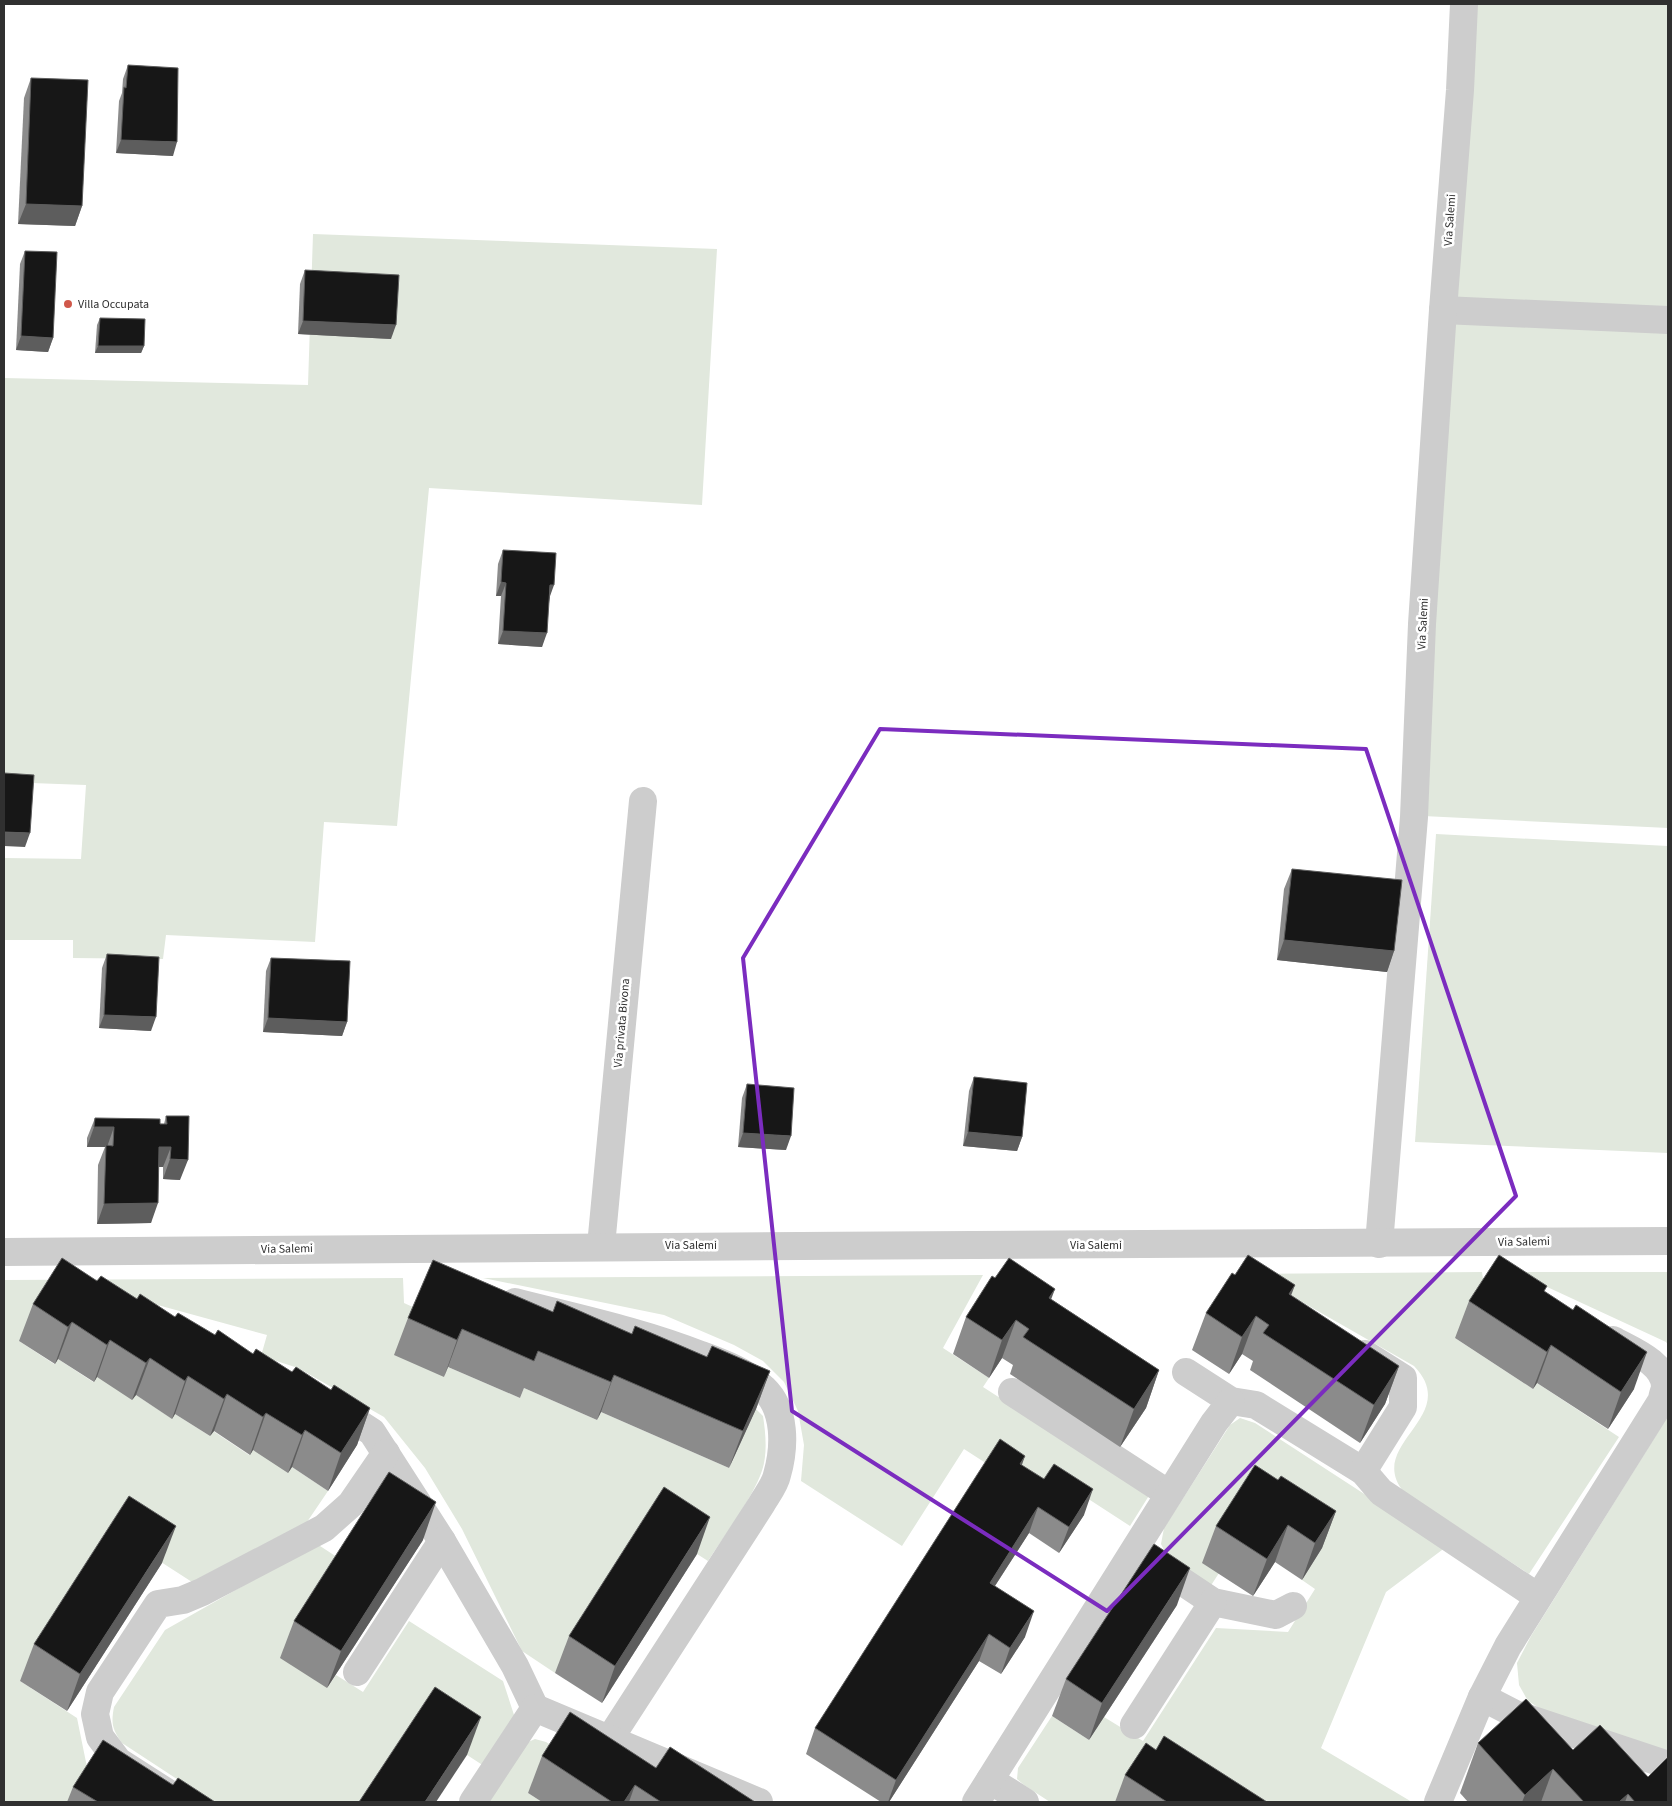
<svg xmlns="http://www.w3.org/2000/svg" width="1672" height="1806" font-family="'Source Sans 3',sans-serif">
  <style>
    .green { fill: #e1e8dd }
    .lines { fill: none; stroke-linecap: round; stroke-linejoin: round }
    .minor { stroke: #cdcdcd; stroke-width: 28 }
    .wall { fill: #8b8b8b }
    .shaded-wall { fill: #5d5d5d }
    .building { fill: #171717; stroke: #5d5d5d }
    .marked { fill: none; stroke: #7b2cbf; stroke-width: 4; stroke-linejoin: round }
    .poi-dot { fill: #d0584a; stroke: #fff; stroke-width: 2 }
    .labels { text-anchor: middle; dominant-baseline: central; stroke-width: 5; stroke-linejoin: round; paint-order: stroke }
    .street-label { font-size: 12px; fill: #303030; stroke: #fff }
    .poi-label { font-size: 12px; fill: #303030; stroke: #fff; text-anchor: start }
  </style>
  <rect width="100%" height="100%" fill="#fff"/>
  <!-- green -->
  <g class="green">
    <path d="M1459 4H1668V828L1423 816Z"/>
    <path d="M313 234 717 249 702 505 429 488 397 826 324 822 315 942 166 935 163 959 73 958V940H4V858L81 859 86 785 4 782V378L308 385Z"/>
    <path d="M1436 834 1668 846V1153L1415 1142Z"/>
    <path d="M1482 1272 1485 1292 1455 1338 1533 1389 1537 1383 1619 1437 1529 1574 1404 1492C1364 1444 1463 1417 1414 1366L1253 1274Z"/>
    <path d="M1515 1272H1668V1345L1666 1342Z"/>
    <path d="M983 1275 943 1348 989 1378 983 1387 1150 1494 1130 1526 1053 1476 1048 1483 1015 1482 964 1449 902 1546 801 1481 804 1445 798 1411 784 1382 763 1361 734 1345 664 1315 483 1278Z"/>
    <path d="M403 1278 404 1303 415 1308 444 1377 448 1367 520 1398 524 1388 597 1420 601 1412 729 1468 756 1409 763 1416C766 1435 768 1458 760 1476 749 1503 724 1536 708 1561L650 1524 555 1673 522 1651 462 1529 425 1468 384 1417 298 1368 261 1356 267 1335 103 1290 19 1341 54 1364 58 1359 93 1382 97 1377 136 1395 171 1418 175 1414 210 1436 213 1431 249 1455 253 1450 292 1467 328 1491 307 1522 192 1582 116 1533 20 1681 77 1718 89 1777 73 1802H4V1280Z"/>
    <path d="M1668 1416V1754L1544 1711 1528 1701 1519 1685 1517 1663 1531 1636Z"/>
    <path d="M1240 1418 1255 1423 1446 1547 1386 1592 1321 1748 1412 1802H1050L1024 1785 1017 1779 1018 1768 1052 1716 1089 1740 1104 1717 1143 1741 1216 1628 1288 1632 1315 1589 1302 1580 1322 1548 1219 1573 1210 1587 1168 1558 1161 1544 1164 1528 1230 1425Z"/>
    <path d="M317 1544 343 1561 327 1688 336 1675 363 1692 409 1621 503 1681 515 1718 484 1766 421 1725 370 1802H212L122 1743C112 1729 111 1723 114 1707L165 1630Z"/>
    <path d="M535 1739 546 1742 557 1749 528 1793 542 1802H488L526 1743Z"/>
  </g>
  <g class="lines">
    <!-- minor -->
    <g class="minor">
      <path d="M1443 310 1668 320"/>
      <path d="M1379 1244 1414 817 1422 624 1443 310 1460 90 1464 4"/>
      <path d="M601 1246 643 801"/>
      <path d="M4 1252C559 1245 1113 1246 1668 1241"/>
      <path d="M515 1302C577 1318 640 1331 701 1355 723 1363 747 1372 764 1389 786 1410 785 1447 777 1475 775 1485 766 1496 761 1505L609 1740"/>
      <path d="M1186 1372 1231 1401 1256 1405 1363 1471 1381 1492 1538 1597"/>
      <path d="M1012 1392 1169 1494"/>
      <path d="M332 1406 372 1432 442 1541 515 1666 535 1708"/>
      <path d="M1363 1471 1403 1407V1378L1365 1354"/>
      <path d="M1153 1562 1213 1602 1276 1615 1293 1606"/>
      <path d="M357 1672 442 1541"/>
      <path d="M1482 1697 1515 1714 1668 1765"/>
      <path d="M1134 1725 1213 1602"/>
      <path d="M990 1780 1025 1802"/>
      <path d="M182 1802 118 1761 100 1737 95 1714 100 1692 158 1604 183 1600 202 1592 324 1528 351 1504 386 1453"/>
      <path d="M473 1802 535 1708 759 1802"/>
      <path d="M976 1802 1214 1423 1231 1401"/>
      <path d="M1438 1802 1482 1697 1508 1646 1662 1400C1662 1396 1664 1392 1665 1388 1666 1363 1631 1350 1613 1340"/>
    </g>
  </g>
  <!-- wall -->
  <g class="wall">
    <path d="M128 65 173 156 116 153 119 101 122 93 123 79Z"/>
    <path d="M31 78 82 206 75 226 18 224 24 98Z"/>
    <path d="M25 251 53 338 48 352 16 350 20 264Z"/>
    <path d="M305 270 391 339 298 334 300 284Z"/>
    <path d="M100 318 144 346 141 353H95L97 325Z"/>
    <path d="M503 550 550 597 542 647 498 644 501 596H496L498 564Z"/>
    <path d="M1292 869 1394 951 1387 972 1277 960 1284 889Z"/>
    <path d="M107 954 151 1031 99 1028 102 968Z"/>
    <path d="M271 958 347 1022 342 1036 263 1032 266 971Z"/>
    <path d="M974 1077 1022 1137 1017 1151 963 1146 969 1091Z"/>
    <path d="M747 1084 786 1150 738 1147 742 1098Z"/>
    <path d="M166 1116 180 1180 163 1179V1167H159L151 1223 97 1224 98 1165 105 1147H87V1138L95 1118 164 1124Z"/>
    <path d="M1235 1275 1291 1296 1399 1366 1385 1404 1360 1443 1250 1370 1253 1361 1242 1354 1229 1374 1192 1350 1206 1313Z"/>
    <path d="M995 1278 1051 1299 1159 1370 1146 1408 1120 1447 1010 1374 1013 1365 1002 1358 989 1378 953 1354 966 1317Z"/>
    <path d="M97 1281 370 1408 357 1445 328 1491 292 1467 288 1473 253 1450 250 1455 214 1431 210 1436 175 1414 172 1419 136 1395 132 1400 97 1377 94 1382 58 1359 55 1364 19 1341 33 1304Z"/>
    <path d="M1545 1292 1634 1389 1608 1429 1537 1383 1533 1389 1455 1338 1469 1301Z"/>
    <path d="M553 1312 632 1334 707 1357 770 1371 756 1409 729 1468 601 1412 597 1420 524 1388 520 1398 448 1367 444 1377 394 1355 408 1318Z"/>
    <path d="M1022 1465 1084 1515 1059 1553 1029 1533 995 1586 1025 1637 1001 1674 979 1661 889 1802H881L806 1754 815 1728Z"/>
    <path d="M1278 1480 1336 1511 1322 1548 1302 1580 1275 1562 1253 1596 1202 1563 1216 1526Z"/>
    <path d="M423 1540 327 1688 280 1658 294 1621Z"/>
    <path d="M697 1554 602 1703 555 1673 569 1636Z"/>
    <path d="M162 1563 67 1711 20 1681 34 1644Z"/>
    <path d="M1177 1605 1089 1740 1052 1716 1066 1679Z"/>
    <path d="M1478 1743 1573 1750 1648 1777 1668 1802H1468L1460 1793Z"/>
    <path d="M1156 1750 1267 1802H1115L1125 1775Z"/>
    <path d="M542 1756 755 1802H542L528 1793Z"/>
    <path d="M173 1785 215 1802H67L73 1787Z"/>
  </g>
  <!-- shaded-wall -->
  <g class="shaded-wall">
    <path d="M121 140 177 142 173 156 116 153Z"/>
    <path d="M26 204 82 206 75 226 18 224Z"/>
    <path d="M303 321 396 325 391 339 298 334Z"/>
    <path d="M21 336 53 338 48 352 16 350Z"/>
    <path d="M98 346H144L141 353H95Z"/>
    <path d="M501 582 506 583 501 596H496Z"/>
    <path d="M550 585H554L549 599Z"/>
    <path d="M503 631 547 633 542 647 498 644Z"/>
    <path d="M4 832 30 833 25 847 4 846Z"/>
    <path d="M1284 940 1394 951 1387 972 1277 960Z"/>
    <path d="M104 1015 156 1017 151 1031 99 1028Z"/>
    <path d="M268 1018 347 1022 342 1036 263 1032Z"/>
    <path d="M94 1127H114L107 1147 106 1145 105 1147H87Z"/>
    <path d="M968 1132 1022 1137 1017 1151 963 1146Z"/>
    <path d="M743 1133 791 1136 786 1150 738 1147Z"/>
    <path d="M159 1147H171L163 1167H152Z"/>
    <path d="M170 1159 188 1160 180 1180 163 1179Z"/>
    <path d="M158 1203 151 1223 97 1224 104 1204Z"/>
    <path d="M1295 1285 1281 1322 1289 1294Z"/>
    <path d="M1055 1289 1041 1326 1049 1298Z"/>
    <path d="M1256 1316 1242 1354 1229 1374 1242 1337Z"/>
    <path d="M1016 1320 1002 1358 989 1378 1002 1340Z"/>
    <path d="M72 1322 58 1359 55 1364 68 1327Z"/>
    <path d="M462 1329 448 1367 444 1377 457 1340Z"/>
    <path d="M110 1340 97 1377 94 1382 107 1345Z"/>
    <path d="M1551 1345 1537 1383 1533 1389 1547 1352Z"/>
    <path d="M1647 1352 1634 1389 1608 1429 1621 1392Z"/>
    <path d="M150 1358 136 1395 132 1400 146 1363Z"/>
    <path d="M1399 1366 1385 1404 1360 1443 1374 1405Z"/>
    <path d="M1159 1370 1146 1408 1120 1447 1134 1409Z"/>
    <path d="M770 1371 756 1409 729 1468 743 1431Z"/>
    <path d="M614 1375 601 1412 597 1420 611 1382Z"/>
    <path d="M188 1376 175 1414 172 1419 185 1381Z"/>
    <path d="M227 1394 214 1431 210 1436 224 1399Z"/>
    <path d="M370 1408 357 1445 328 1491 341 1453Z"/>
    <path d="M266 1413 253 1450 250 1455 263 1417Z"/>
    <path d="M305 1430 292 1467 288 1473 302 1435Z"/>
    <path d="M1025 1456 1016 1482 1020 1464Z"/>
    <path d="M1093 1489 1084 1515 1059 1553 1069 1527Z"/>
    <path d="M436 1502 423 1540 327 1688 341 1651Z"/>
    <path d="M1038 1507 1029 1533 980 1609 990 1583Z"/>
    <path d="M1336 1511 1322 1548 1302 1580 1315 1543Z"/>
    <path d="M710 1517 697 1554 602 1703 615 1666Z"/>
    <path d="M1288 1525 1275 1562 1253 1596 1267 1559Z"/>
    <path d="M176 1526 162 1563 67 1711 80 1674Z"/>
    <path d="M1190 1568 1177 1605 1089 1740 1102 1703Z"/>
    <path d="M1034 1611 1025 1637 1001 1674 1010 1648Z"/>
    <path d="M989 1634 979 1661 889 1802H888L896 1780Z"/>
    <path d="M481 1717 467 1755 436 1802H425Z"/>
    <path d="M1553 1769 1541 1802H1522L1525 1795Z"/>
    <path d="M635 1785 629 1802H624Z"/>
    <path d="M1628 1794 1625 1802H1619Z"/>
  </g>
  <!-- building -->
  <g class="building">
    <path d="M128 65 178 68 177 142 121 140 124 87 126 88Z"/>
    <path d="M31 78 88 80 82 206 26 204Z"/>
    <path d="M25 251 57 252 53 338 21 336Z"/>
    <path d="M305 270 399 275 396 325 303 321Z"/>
    <path d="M100 318 145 319 144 346H98Z"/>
    <path d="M503 550 556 553 554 585H550L547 633 503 631 506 583 501 582Z"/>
    <path d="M4 773 34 775 30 833 4 832Z"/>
    <path d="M1292 869 1402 880 1394 951 1284 940Z"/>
    <path d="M107 954 159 957 156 1017 104 1015Z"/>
    <path d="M271 958 350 961 347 1022 268 1018Z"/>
    <path d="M974 1077 1027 1083 1022 1137 968 1132Z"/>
    <path d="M747 1084 794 1088 791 1136 743 1133Z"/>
    <path d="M166 1116H189L188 1160 170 1159 171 1147H159L158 1203 104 1204 106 1145 113 1146 114 1127H94L95 1118 160 1119V1124H167Z"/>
    <path d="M1248 1255 1295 1285 1289 1294 1399 1366 1374 1405 1263 1333 1269 1325 1256 1316 1242 1337 1206 1313 1232 1273 1235 1275Z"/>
    <path d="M1499 1255 1547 1286 1544 1291 1573 1310 1576 1305 1647 1352 1621 1392 1551 1345 1547 1352 1469 1301Z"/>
    <path d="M62 1258 97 1281 101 1276 137 1299 140 1294 175 1317 178 1313 215 1335 218 1330 253 1354 256 1349 292 1372 296 1367 331 1390 334 1385 370 1408 341 1453 305 1430 302 1435 266 1413 263 1417 227 1394 224 1399 188 1376 185 1381 150 1358 146 1363 110 1340 107 1345 72 1322 68 1327 33 1304Z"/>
    <path d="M1009 1258 1055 1289 1049 1298 1159 1370 1134 1409 1023 1337 1029 1329 1016 1320 1002 1340 966 1317 992 1276 995 1278Z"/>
    <path d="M433 1260 553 1312 557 1301 632 1334 635 1326 707 1357 712 1346 770 1371 743 1431 614 1375 611 1382 538 1351 534 1361 462 1329 457 1340 408 1318Z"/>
    <path d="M1000 1439 1025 1456 1020 1464 1044 1479 1054 1464 1093 1489 1069 1527 1038 1507 990 1583 1034 1611 1010 1648 989 1634 896 1780 815 1728Z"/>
    <path d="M1255 1465 1278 1480 1281 1476 1336 1511 1315 1543 1288 1525 1267 1559 1216 1526Z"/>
    <path d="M389 1472 436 1502 341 1651 294 1621Z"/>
    <path d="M664 1487 710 1517 615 1666 569 1636Z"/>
    <path d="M129 1496 176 1526 80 1674 34 1644Z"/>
    <path d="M1154 1544 1190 1568 1102 1703 1066 1679Z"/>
    <path d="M435 1687 481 1717 425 1802H359Z"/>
    <path d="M1526 1699 1573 1750 1600 1725 1648 1777 1668 1757V1802H1635L1628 1794 1619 1802H1584L1553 1769 1525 1795 1478 1743Z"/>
    <path d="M570 1712 656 1768 670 1747 755 1802H661L635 1785 624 1802H612L542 1756Z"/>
    <path d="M1164 1736 1267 1802H1167L1125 1775 1146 1743 1156 1750Z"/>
    <path d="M103 1740 173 1785 178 1778 215 1802H98L73 1787Z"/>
  </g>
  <!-- marked area -->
  <path class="marked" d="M880 729 1366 749 1516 1196 1107 1611 792 1411 743 958Z"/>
  <!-- markers -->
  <circle class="poi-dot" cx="68" cy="304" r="5"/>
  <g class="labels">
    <!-- street labels -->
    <g class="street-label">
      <text transform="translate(1450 220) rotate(-86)">Via Salemi</text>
      <text transform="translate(1423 624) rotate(-87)">Via Salemi</text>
      <text transform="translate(622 1023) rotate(-85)">Via privata Bivona</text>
      <text transform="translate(1524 1242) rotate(-1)">Via Salemi</text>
      <text x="691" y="1245">Via Salemi</text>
      <text x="1096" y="1245">Via Salemi</text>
      <text transform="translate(287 1249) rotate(-1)">Via Salemi</text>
    </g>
    <!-- poi labels -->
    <g class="poi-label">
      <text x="78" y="304">Villa Occupata</text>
    </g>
  </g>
  <!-- border -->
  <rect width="1672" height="1806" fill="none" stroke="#303030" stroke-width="10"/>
</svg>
